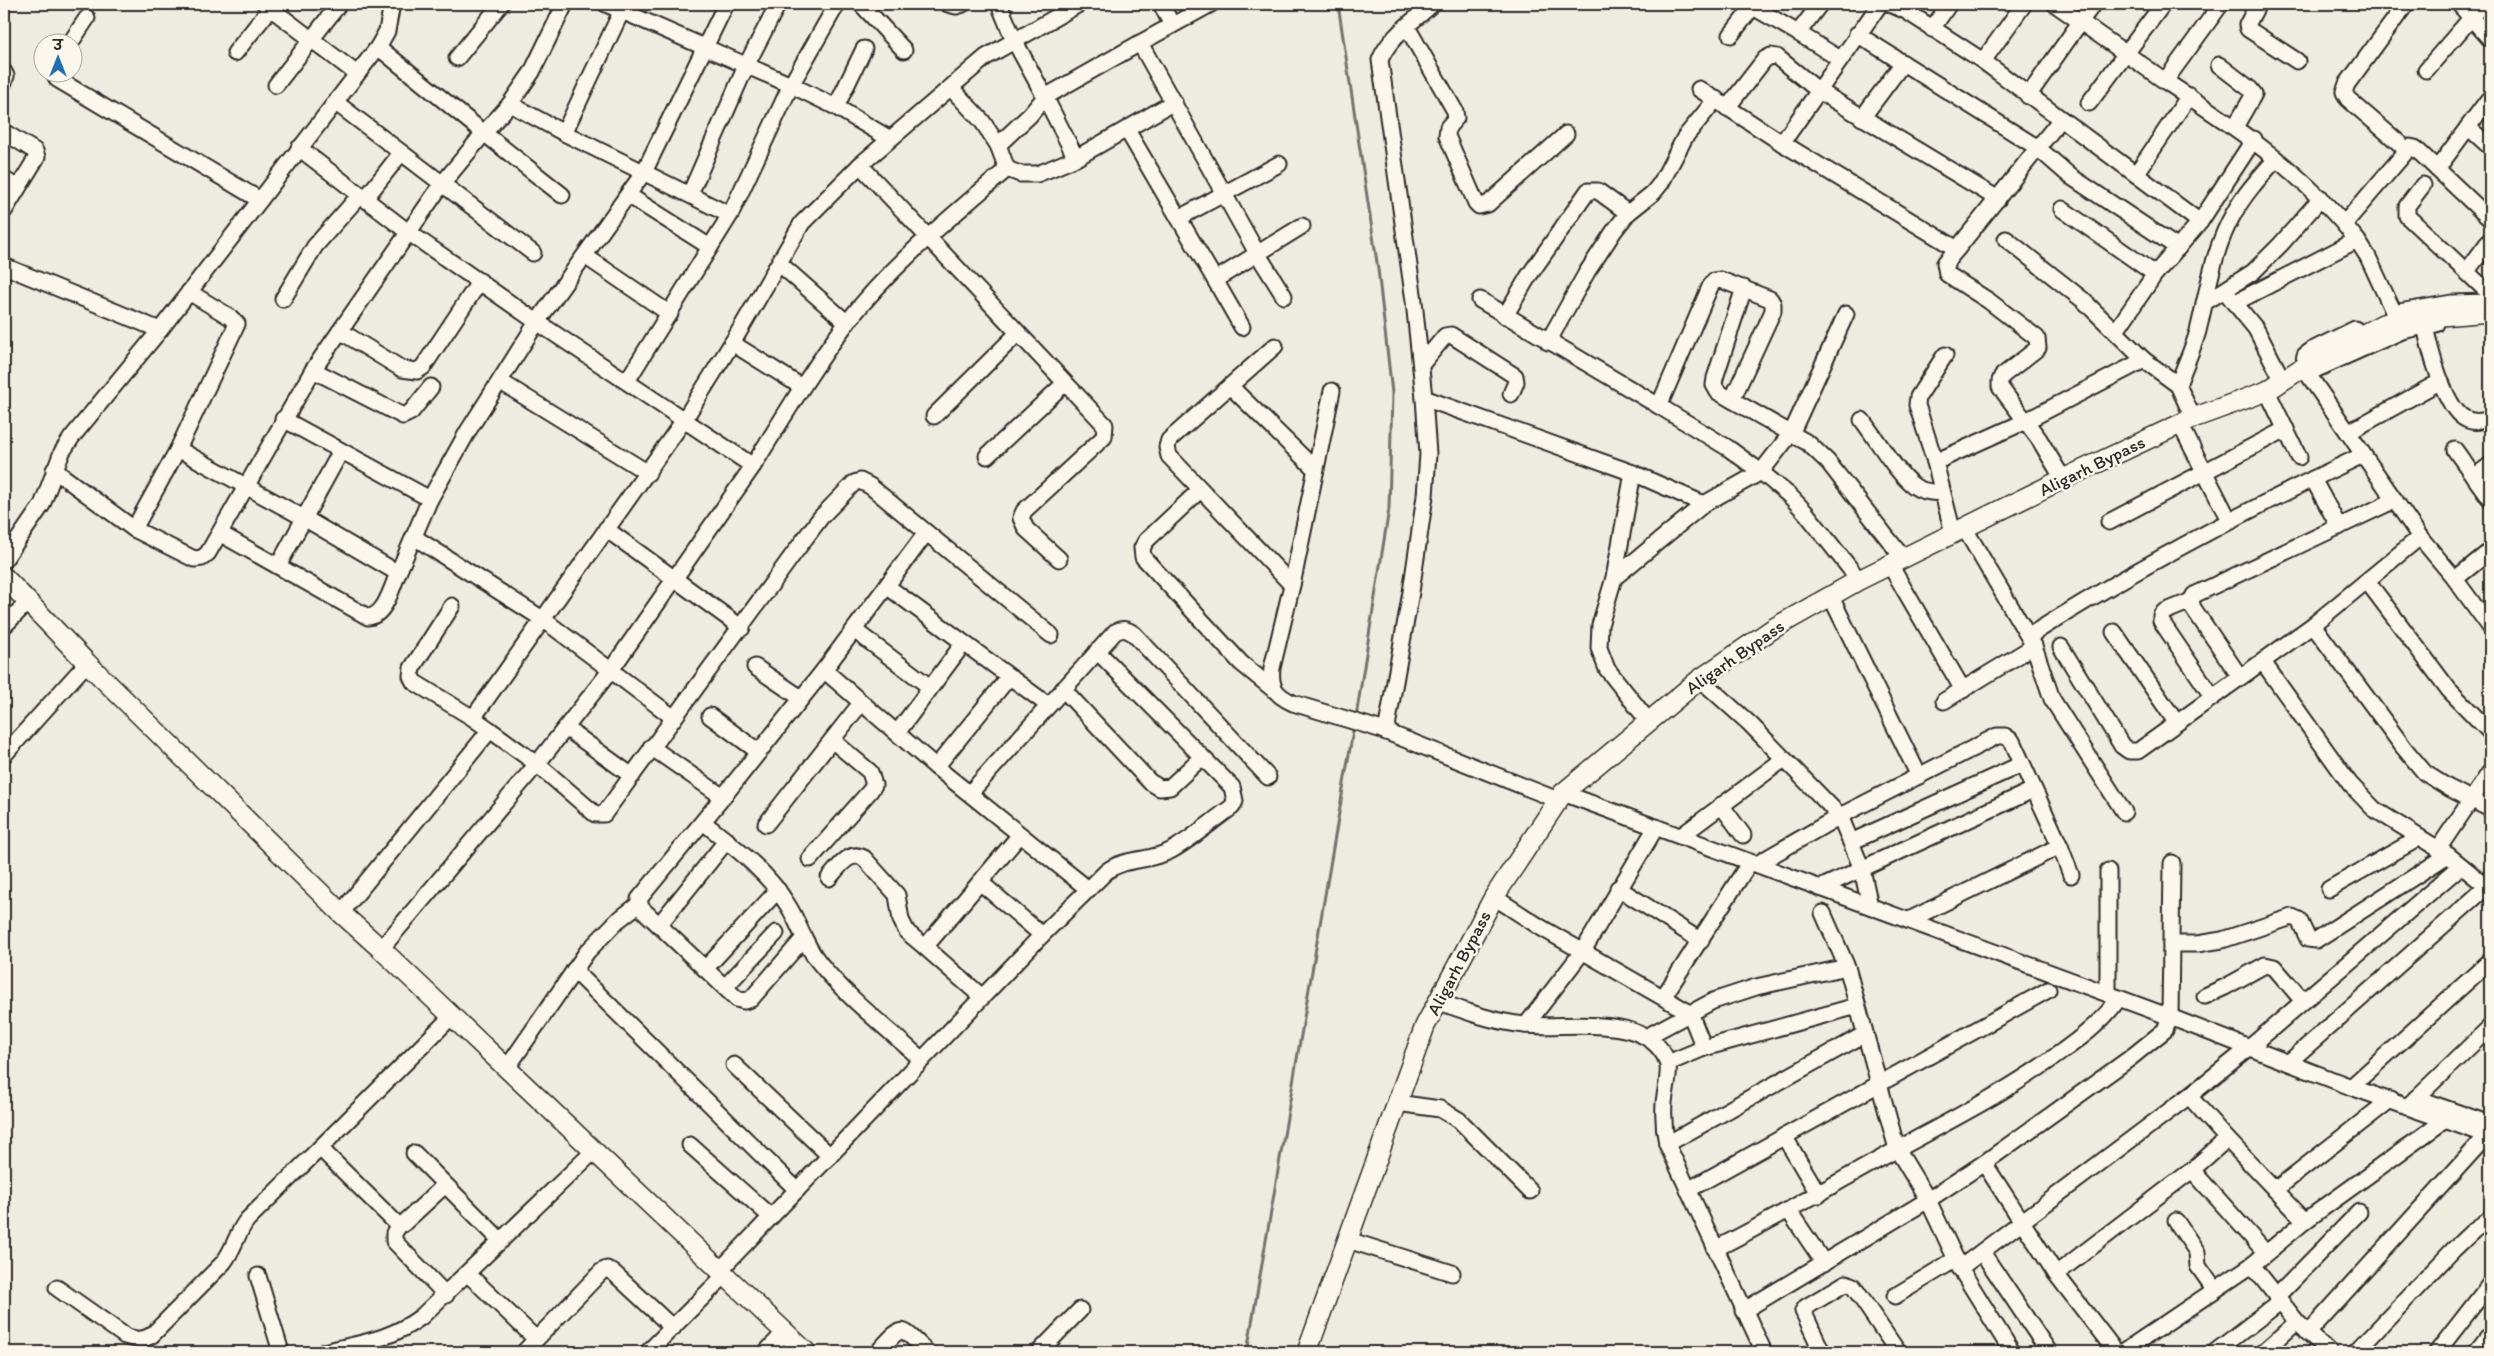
<svg xmlns="http://www.w3.org/2000/svg" width="2494" height="1356" font-family="Itim,'Playpen Sans Deva',sans-serif">
  <style>
    .lines { fill: none; stroke-linecap: round; stroke-linejoin: round }
    .stream { stroke: #74726e; stroke-width: 3 }
    .minor-casing { stroke: #2b2b2b; stroke-width: 19 }
    .major-casing { stroke: #2b2b2b; stroke-width: 22 }
    .minor { stroke: #fbf7ec; stroke-width: 15 }
    .major { stroke: #fbf7ec; stroke-width: 19 }
    .labels { text-anchor: middle; dominant-baseline: central; stroke-width: 5; stroke-linejoin: round; paint-order: stroke }
    .street-label { font-size: 18px; fill: #2b2b2b; stroke: #fbf7ec }
  </style>
  <rect width="100%" height="100%" fill="#eeebe0"/>
  <filter id="ink" filterUnits="userSpaceOnUse"><feTurbulence type="fractalNoise" baseFrequency=".02" numOctaves="2"/><feDisplacementMap in="SourceGraphic" scale="10" xChannelSelector="R" yChannelSelector="G"/><feConvolveMatrix kernelMatrix="1 2 1 2 8 2 1 2 1" color-interpolation-filters="sRGB"/></filter>
  <g filter="url(#ink)">
    <g class="lines">
      <!-- stream -->
      <g class="stream">
        <path d="M1338 4 1378 269 1392 393 1389 509 1356 717"/>
        <path d="M1247 1352 1354 725"/>
      </g>
      <!-- minor casing -->
      <g class="minor-casing">
        <g id="minor">
          <path d="M265 4 357 74"/>
          <path d="M565 4 532 72 510 104 564 133 730 215"/>
          <path d="M606 4 791 85 836 107 890 139"/>
          <path d="M861 4 904 50"/>
          <path d="M948 4 956 6 963 4"/>
          <path d="M1161 4 1172 25"/>
          <path d="M1748 4 1798 33"/>
          <path d="M1820 4 1798 33 1840 59"/>
          <path d="M1890 4 1906 11 1983 61 2200 222 2254 139"/>
          <path d="M2055 4 2165 81 2221 4"/>
          <path d="M2258 4 2247 25 2248 29 2297 61"/>
          <path d="M2459 4 2490 39"/>
          <path d="M1407 27 1455 111 1456 118 1448 127 1447 136 1476 203 1479 206 1488 204 1566 134"/>
          <path d="M1932 29 1949 4"/>
          <path d="M1857 34 2038 148 2070 176 2178 248"/>
          <path d="M1731 35 1755 4"/>
          <path d="M71 42 87 18"/>
          <path d="M1140 43 1211 4"/>
          <path d="M378 47 484 133 510 104"/>
          <path d="M235 53 274 4"/>
          <path d="M457 58 501 4"/>
          <path d="M1983 61 2024 4"/>
          <path d="M2219 65 2250 89 2254 94 2235 127"/>
          <path d="M2426 70 2472 17 2481 4"/>
          <path d="M4 72 6 76 4 82"/>
          <path d="M54 72 57 79 260 200"/>
          <path d="M2165 81C2237 128 2304 172 2357 240L2234 303"/>
          <path d="M276 85 339 4"/>
          <path d="M951 88 982 121 998 145"/>
          <path d="M1699 89 1782 143 1957 249 1945 263 1947 274 1989 301 2037 338 2038 348 2002 376 2000 381V387L2039 439 2063 479"/>
          <path d="M2028 96 2093 4"/>
          <path d="M335 102 533 253"/>
          <path d="M2089 103 2163 4"/>
          <path d="M836 107 864 49"/>
          <path d="M1727 108 1765 59 1771 56 1777 57 1819 91 1998 199"/>
          <path d="M1862 118 1903 63"/>
          <path d="M2468 127 2490 147"/>
          <path d="M1127 130 1215 280 1302 226"/>
          <path d="M4 132 35 151 37 157 4 211"/>
          <path d="M564 133 625 4"/>
          <path d="M1782 143 1880 4"/>
          <path d="M299 148 408 232 537 322 753 466C783 418 812 369 846 324 891 265 951 217 1007 169L998 145 1030 115 1045 97 1014 40 999 4"/>
          <path d="M2406 149 2348 99 2344 92 2347 84 2406 4"/>
          <path d="M1076 158 1045 97 1140 43 1257 253 1284 296"/>
          <path d="M860 165 1105 425 1104 437 1024 511 1021 518 1026 529 1059 559"/>
          <path d="M1007 169 1020 174H1037L1050 169 1076 158 1174 102"/>
          <path d="M2437 169 2488 100"/>
          <path d="M2136 174 2189 96"/>
          <path d="M4 179 17 188"/>
          <path d="M2423 185 2407 206V216L2490 294"/>
          <path d="M690 194 746 66 778 4"/>
          <path d="M628 195 710 247"/>
          <path d="M365 199 401 153"/>
          <path d="M2062 209 2155 274"/>
          <path d="M1179 218 1279 164"/>
          <path d="M2344 224 2410 147 2415 148 2490 219"/>
          <path d="M2006 239 2083 300 2144 360 2178 385 2193 418"/>
          <path d="M2357 240 2368 257 2394 313"/>
          <path d="M1957 249 2061 119"/>
          <path d="M585 256 670 314"/>
          <path d="M780 264 847 323"/>
          <path d="M4 266 160 330"/>
          <path d="M2467 271 2490 240"/>
          <path d="M1215 280 1242 327"/>
          <path d="M1744 288 1715 378 1714 385 1718 392 1808 443 1828 462 1903 558"/>
          <path d="M2229 296 2256 329 2283 381"/>
          <path d="M283 299 315 246 360 195"/>
          <path d="M1480 300 1659 406"/>
          <path d="M2204 303 2253 272 2281 244 2321 198"/>
          <path d="M2393 313 2452 303 2490 302"/>
          <path d="M1846 314 1792 432 1761 472 1790 496 1806 513 1859 580"/>
          <path d="M1505 316 1528 277 1588 191H1598L1628 213"/>
          <path d="M2425 325C2429 347 2444 406 2464 418 2472 423 2481 422 2490 419"/>
          <path d="M2355 329 2312 350 2305 355 2303 367 2420 537 2455 579 2490 627"/>
          <path d="M340 331 402 369 417 371 423 367 480 281"/>
          <path d="M2116 331 2155 274 2200 222"/>
          <path d="M1548 342 1587 272 1614 231 1628 213 1653 193 1661 183 1685 137 1716 99"/>
          <path d="M732 343 802 387"/>
          <path d="M1275 346 1169 440 1167 447 1169 456 1292 585"/>
          <path d="M1945 355 1918 397 1917 405 1935 462 1953 533"/>
          <path d="M1421 365 1445 336 1451 335 1515 376 1516 382 1511 394"/>
          <path d="M313 370 403 416 411 412 431 387"/>
          <path d="M2308 373 2402 331 2436 324"/>
          <path d="M627 381 730 215 791 85 837 4"/>
          <path d="M501 382 648 473"/>
          <path d="M2178 385C2184 367 2193 349 2198 331 2208 291 2213 249 2234 213 2245 193 2261 176 2276 159"/>
          <path d="M1230 386 1316 470"/>
          <path d="M1332 391 1292 585 1272 668C1270 687 1275 695 1293 703L1379 729 1558 800"/>
          <path d="M2267 391 2299 457"/>
          <path d="M1424 398 1633 473 1704 504 1761 472 1728 448 1659 406 1710 287 1714 281 1721 280 1770 299 1773 304V311L1732 400"/>
          <path d="M934 416 1018 333"/>
          <path d="M283 419 430 499"/>
          <path d="M1862 420C1876 438 1897 474 1914 486 1922 492 1932 492 1941 493"/>
          <path d="M2180 424 2229 520"/>
          <path d="M2349 432 2441 381"/>
          <path d="M178 449 237 324 230 317 189 292"/>
          <path d="M2455 450 2490 499"/>
          <path d="M987 456 1065 383"/>
          <path d="M1935 462 2026 421 2144 360"/>
          <path d="M753 466 611 670 537 764 595 814H604L792 556 821 517 854 483 860 481 870 486 1051 635"/>
          <path d="M54 470 134 529 178 449 304 518 398 573 430 499 468 431 537 322 644 172 726 4"/>
          <path d="M1633 473 1614 578 1600 625 1599 648 1607 669 1649 722"/>
          <path d="M2474 477 2490 465"/>
          <path d="M2313 479 2339 527"/>
          <path d="M1200 490 1146 541 1142 548 1143 557 1241 663 1274 690"/>
          <path d="M2109 522 2286 429"/>
          <path d="M134 529 194 559 202 558 208 553 313 370 442 184 484 133 562 195"/>
          <path d="M606 529 742 628"/>
          <path d="M1965 529 2034 646 2052 699 2124 812"/>
          <path d="M221 534 368 617C385 616 392 587 398 573"/>
          <path d="M414 537 544 620 674 718"/>
          <path d="M4 560 42 505 62 452 72 437 160 330 378 47 387 31 392 4"/>
          <path d="M1890 565 1963 690"/>
          <path d="M278 566 341 451"/>
          <path d="M1614 578 1704 504"/>
          <path d="M2455 579 2490 551"/>
          <path d="M2367 581 2449 690 2490 732"/>
          <path d="M888 587 1048 705"/>
          <path d="M1831 597 1919 776"/>
          <path d="M2191 601 2164 612 2161 615V621L2212 696"/>
          <path d="M452 606 412 668 411 676 414 682 473 718"/>
          <path d="M2313 625 2404 748 2425 773 2449 788 2490 809"/>
          <path d="M4 626 27 603"/>
          <path d="M854 630 930 687"/>
          <path d="M2114 632 2176 722"/>
          <path d="M2029 636C2136 568 2248 509 2363 455"/>
          <path d="M2061 647 2122 746 2129 751H2138L2313 625 2420 537"/>
          <path d="M2263 662 2350 784 2374 809 2448 855 2490 889"/>
          <path d="M755 667 801 698"/>
          <path d="M824 670 936 767 1088 889"/>
          <path d="M2240 677 2193 608 2191 601 2194 595 2395 500"/>
          <path d="M1700 679 1750 724 1840 816 1997 736H2005L2012 741 2060 846 2071 875"/>
          <path d="M1063 689 1150 782 1160 788 1170 787 1201 758"/>
          <path d="M1944 701 2034 646"/>
          <path d="M710 716 759 752"/>
          <path d="M566 728 632 776"/>
          <path d="M1386 732 1411 592 1425 496 1428 454 1424 398 1414 301 1380 60C1389 37 1414 21 1432 4"/>
          <path d="M897 733 963 644"/>
          <path d="M651 747 723 797 824 670 926 533"/>
          <path d="M4 755 87 663"/>
          <path d="M936 767 1009 677"/>
          <path d="M970 793 1115 632C1123 628 1127 629 1134 634L1268 777"/>
          <path d="M1563 793 2170 1017 2351 1087 2490 1136"/>
          <path d="M723 797 639 899 641 908 737 999 744 1001 751 999 804 938"/>
          <path d="M1721 805 1743 835"/>
          <path d="M703 822C733 846 767 871 787 904 799 922 804 944 818 961 846 997 888 1029 922 1060"/>
          <path d="M766 824 861 703"/>
          <path d="M1681 836 1784 759"/>
          <path d="M1851 842 2022 764"/>
          <path d="M2438 849 2490 772"/>
          <path d="M810 859 870 791 874 785 870 772 832 740"/>
          <path d="M1757 864 1840 816 1862 869 1870 906"/>
          <path d="M2108 871V994"/>
          <path d="M829 878C839 867 849 850 864 858L897 895 901 920 907 932 925 947"/>
          <path d="M980 882 1042 935"/>
          <path d="M1618 888 1701 941"/>
          <path d="M1820 888 2033 790"/>
          <path d="M2329 889 2419 838"/>
          <path d="M1494 897 1540 927 1690 1013 1704 1048"/>
          <path d="M341 913 490 730 473 718 684 420 737 335 802 223 860 165 986 57 1079 4"/>
          <path d="M1823 913 1847 967 1897 1149 1928 1200 1960 1268 2012 1352"/>
          <path d="M1909 920 2060 846"/>
          <path d="M659 925 727 840"/>
          <path d="M2171 944H2197L2222 940 2292 917 2299 920 2308 939 2316 940 2448 855"/>
          <path d="M381 949 537 764 490 730"/>
          <path d="M705 969 778 890"/>
          <path d="M574 970 797 1190"/>
          <path d="M725 987 776 933"/>
          <path d="M1664 996 1750 862"/>
          <path d="M2205 996 2225 987 2265 965 2274 967 2303 1001"/>
          <path d="M982 997 925 947 1019 836"/>
          <path d="M1437 1001C1467 1012 1494 1022 1525 1025 1568 1029 1648 1012 1667 1061 1671 1071 1665 1091 1664 1103 1663 1117 1664 1130 1667 1144L1764 1352"/>
          <path d="M1526 1025 1583 951 1656 827"/>
          <path d="M1648 1036 1713 1001 1756 987 1847 967"/>
          <path d="M2289 1062 2490 884"/>
          <path d="M1668 1063 1704 1048 1857 1006"/>
          <path d="M734 1065 830 1156"/>
          <path d="M507 1068 587 952 617 921 639 904"/>
          <path d="M2351 1087 2490 961"/>
          <path d="M2189 1096 2227 1139 2305 1221"/>
          <path d="M2416 1098 2490 1124"/>
          <path d="M1397 1103 1440 1109 1459 1120 1530 1191"/>
          <path d="M2407 1107 2490 1027"/>
          <path d="M1784 1136 1819 1195"/>
          <path d="M1667 1144 1865 1034"/>
          <path d="M690 1145 771 1217"/>
          <path d="M414 1153 501 1241"/>
          <path d="M1984 1163 2129 1059 2165 1030 2170 1017 2172 863"/>
          <path d="M2192 1170 2227 1139"/>
          <path d="M445 1185 403 1224H397L320 1148 452 1016"/>
          <path d="M1688 1190 2048 990"/>
          <path d="M2275 1190 2390 1100"/>
          <path d="M1789 1211 1824 1263"/>
          <path d="M2176 1221 2197 1252 2198 1266 2215 1290"/>
          <path d="M400 1224 394 1233V1241L446 1295"/>
          <path d="M1348 1240 1452 1273"/>
          <path d="M1715 1249C1777 1218 1837 1182 1898 1149 1955 1118 2012 1089 2064 1050 2085 1035 2105 1019 2119 998"/>
          <path d="M1982 1252 2049 1352"/>
          <path d="M2252 1265 2297 1322 2329 1352"/>
          <path d="M1960 1268 2189 1096 2249 1048 2461 866"/>
          <path d="M720 1270 1042 935 1107 871C1126 857 1151 862 1172 850 1193 838 1212 821 1232 807L1235 801 1232 787 1097 651"/>
          <path d="M468 1274 536 1339"/>
          <path d="M2056 1274 2192 1170 2266 1253"/>
          <path d="M258 1276 281 1352"/>
          <path d="M57 1288 125 1336C136 1340 142 1341 152 1335L223 1263C234 1250 236 1234 247 1220L320 1148"/>
          <path d="M1895 1296 1956 1259"/>
          <path d="M2276 1297 2359 1212"/>
          <path d="M1743 1311 1928 1200 1984 1163 2056 1274 2116 1352"/>
          <path d="M2308 1333 2490 1132"/>
          <path d="M324 1352C361 1343 390 1340 421 1317L594 1151"/>
          <path d="M524 1352 602 1271 607 1269 614 1273 673 1328"/>
          <path d="M648 1352 725 1275"/>
          <path d="M766 1352 786 1331"/>
          <path d="M878 1352C904 1323 900 1326 927 1352"/>
          <path d="M1039 1352 1080 1310"/>
          <path d="M1822 1352 1803 1311 1806 1307 1846 1283 1853 1286 1898 1352"/>
          <path d="M2123 1352 2252 1265 2305 1221 2445 1120"/>
          <path d="M2215 1352 2280 1302"/>
          <path d="M2263 1352 2297 1322"/>
          <path d="M2356 1352 2454 1249 2474 1230 2490 1219"/>
          <path d="M2437 1352 2490 1284"/>
          <path d="M2476 1352 2490 1334"/>
        </g>
      </g>
      <!-- major casing -->
      <g class="major-casing">
        <g id="major">
          <path d="M4 577 87 663 341 913 381 949 806 1352"/>
          <path d="M1307 1352 1425 1026 1494 897 1563 793 1700 679 1774 628 1859 580 2063 479 2193 418 2267 391 2314 360 2383 324 2405 319 2490 312"/>
        </g>
      </g>
      <!-- minor -->
      <use href="#minor" class="minor"/>
      <!-- major -->
      <use href="#major" class="major"/>
    </g>
  </g>
  <g class="labels">
    <!-- street labels -->
    <g class="street-label">
      <text transform="translate(2092 466) rotate(-26)">Aligarh Bypass</text>
      <text transform="translate(1735 657) rotate(-35)">Aligarh Bypass</text>
      <text transform="translate(1459 963) rotate(-62)">Aligarh Bypass</text>
    </g>
  </g>
  <!-- margin -->
  <rect width="2494" height="1356" fill="none" stroke="#fbf7ec" stroke-width="20"/>
  <rect x="10" y="10" width="2474" height="1336" fill="none" stroke="#2b2b2b" stroke-width="2" filter="url(#ink)"/>
  <!-- north arrow -->
  <g transform="translate(58 58)"><circle r="24" fill="#fbf7ec" stroke="#a8a59f"/>
  <path d="M0-4L9 19L0 12L-9 19Z" fill="#1f6fb2"/>
  <text y="-8" font-size="14" font-weight="bold" text-anchor="middle" fill="#2b2b2b">उ</text>
  </g>
</svg>
